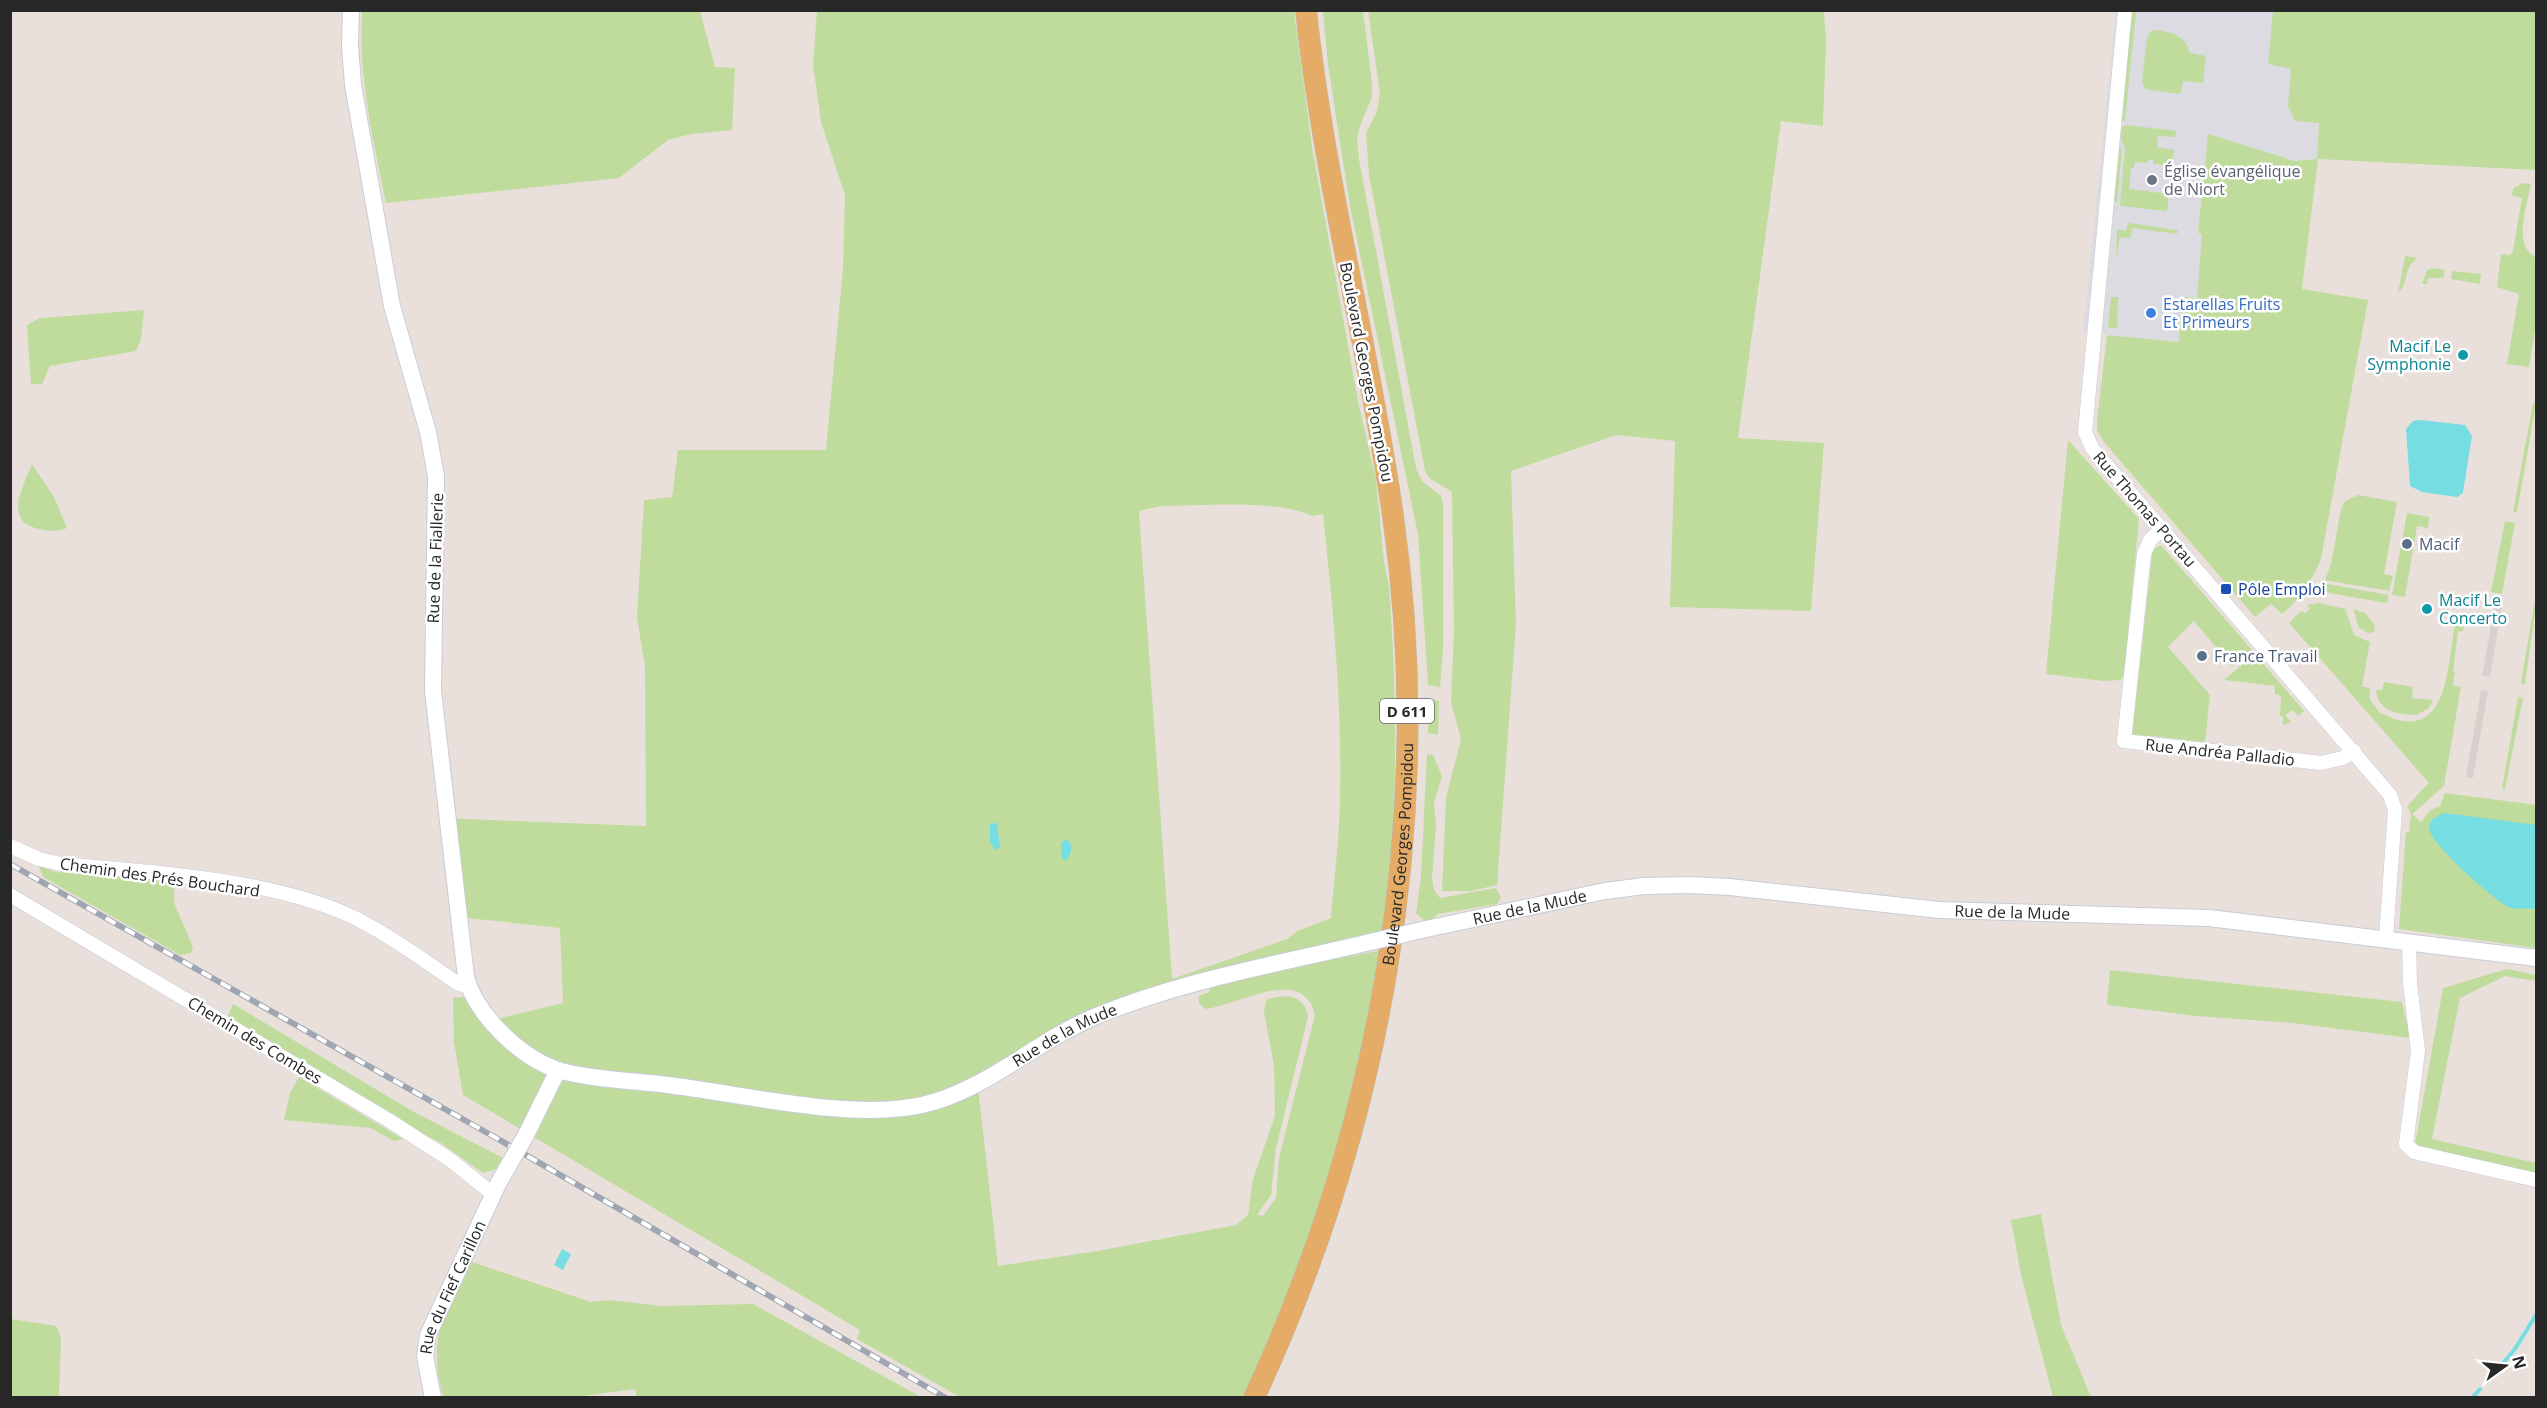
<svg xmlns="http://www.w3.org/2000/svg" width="2547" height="1408" font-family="'Open Sans',sans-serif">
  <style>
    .industrial { fill: #dcdbe2 }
    .green { fill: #bfdc9c; fill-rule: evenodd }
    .plaza { fill: #d6d1cd }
    .water { fill: #76dde3 }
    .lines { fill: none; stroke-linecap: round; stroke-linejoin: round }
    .stream { stroke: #76dde3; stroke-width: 4 }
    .minor-casing { stroke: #c7ccd5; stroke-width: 15 }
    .tertiary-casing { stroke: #c7ccd5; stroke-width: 18 }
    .primary-casing { stroke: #bebebe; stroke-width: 22 }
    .minor { stroke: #fff; stroke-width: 14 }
    .tertiary { stroke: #fff; stroke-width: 16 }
    .primary { stroke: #e4ac66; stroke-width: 21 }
    .rail-casing { stroke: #9fa5b1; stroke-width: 6 }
    .rail { stroke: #fff; stroke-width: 4; stroke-dasharray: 11; stroke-linecap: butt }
    .tertiary-bridge-casing { stroke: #c7ccd5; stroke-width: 18; stroke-linecap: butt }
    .tertiary-bridge { stroke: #fff; stroke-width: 16 }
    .worship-dot { fill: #6b7280; stroke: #fff; stroke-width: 2 }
    .shop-dot { fill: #3f7fe0; stroke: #fff; stroke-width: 2 }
    .culture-dot { fill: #0f9aa8; stroke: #fff; stroke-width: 2 }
    .service-dot { fill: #5c6f8a; stroke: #fff; stroke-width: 2 }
    .transit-dot { fill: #1a4fb4; stroke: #fff; stroke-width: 2 }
    .labels { text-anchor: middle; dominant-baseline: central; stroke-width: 5; stroke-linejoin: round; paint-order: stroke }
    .shield { fill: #fff; stroke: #686868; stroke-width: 1.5 }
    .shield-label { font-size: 15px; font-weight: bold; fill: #282828 }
    .worship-label { font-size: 16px; fill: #5b616d; stroke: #fff; text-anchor: start }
    .shop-label { font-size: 16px; fill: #366cbe; stroke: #fff; text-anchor: start }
    .culture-label { font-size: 16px; fill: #0d838f; stroke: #fff; text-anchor: end }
    .street-label { font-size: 16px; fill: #282828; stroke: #fff }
    .service-label { font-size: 16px; fill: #4e5e75; stroke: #fff; text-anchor: start }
    .transit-label { font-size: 16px; fill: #164399; stroke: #fff; text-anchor: start }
  </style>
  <rect width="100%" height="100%" fill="#eae0db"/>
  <!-- industrial -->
  <path class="industrial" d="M2116 11H2322L2317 159 2295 161 2208 135 2198 233 2202 234 2193 343 2083 333Z"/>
  <!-- green -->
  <g class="green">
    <path d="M362 11H700L715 67 735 68 732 130 691 134 668 140 619 178 386 203C373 138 358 77 362 11Z"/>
    <path d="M817 11H1294L1312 147 1358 401 1376 480 1384 562 1389 587C1398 701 1397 816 1387 929L1344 939V944L1169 984 1158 999 1083 1027 978 1088 998 1266 1097 1251 1236 1225 1248 1215 1253 1179 1275 1116 1274 1066 1264 1012 1266 1000C1284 993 1305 994 1308 1017L1276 1148 1271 1195 1257 1215 1263 1216 1276 1198 1279 1158 1315 1015C1304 964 1239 1005 1206 1009L1199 1004V996L1209 992 1211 984 1343 953 1345 957 1384 950C1376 987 1371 1025 1363 1062 1338 1178 1295 1289 1246 1397H960L857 1339 860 1330 463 1095 454 1042 453 998 464 997 484 1022 563 1003 560 928 467 918 456 838 443 840 439 818 646 826 645 667 637 617 644 500 672 497 678 450H826L843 268 845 195 821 122 813 65ZM1161 506C1201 506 1278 499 1312 516L1323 514C1333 608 1342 701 1340 795 1340 836 1334 877 1331 918L1297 931 1287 939 1172 979 1139 511Z"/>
    <path d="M1323 11H1363L1372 83V97L1360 126 1357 140 1359 159 1416 468 1422 481 1441 496 1443 503V650L1440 687 1428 685 1418 534 1350 206 1328 65Z"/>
    <path d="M1368 11H1824L1826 42 1823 126 1781 121 1738 438 1824 443 1811 611 1670 607 1675 441 1616 435 1511 471 1516 624 1497 885 1471 891H1442L1446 798 1461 739 1451 702 1454 631 1452 492 1429 478 1425 471 1369 175 1366 133 1377 111 1380 93Z"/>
    <path d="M2130 11H2136L2125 120 2118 124Z"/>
    <path d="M2273 11H2536V170L2318 159 2302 289 2368 300 2321 559C2312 581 2300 599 2282 614L2271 604 2255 617 2104 442 2097 430V421L2107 335 2179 342 2183 297 2197 298 2202 234 2198 233 2208 134 2295 161 2317 159 2319 123 2295 121 2288 106 2291 69 2268 64Z"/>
    <path d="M2155 30C2173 33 2184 34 2190 53L2206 56 2203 83 2183 81 2181 92 2178 94 2145 89 2142 82 2147 38 2151 31Z"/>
    <path d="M2127 125 2176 131 2175 137 2158 136 2157 147 2174 150 2172 166 2153 164V160H2148L2147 163 2135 162 2134 168H2131L2129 189 2169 194 2167 211 2120 206 2125 148 2121 139 2122 127Z"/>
    <path d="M2117 142 2122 149 2117 203 2111 198Z"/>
    <path d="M2523 183 2531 184C2527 205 2512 247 2536 257V324L2529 367 2507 364 2519 294 2497 287 2501 254 2510 255 2513 251 2522 198 2511 195 2514 188Z"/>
    <path d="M2128 223 2176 230 2178 231 2177 234 2132 228 2130 238 2120 237 2116 259 2117 229 2126 231Z"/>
    <path d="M2405 256 2418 258C2403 267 2409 283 2398 293Z"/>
    <path d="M2434 268 2445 270 2443 278H2428L2427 284H2422L2427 270Z"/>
    <path d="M2452 271 2481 274 2480 284 2451 279Z"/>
    <path d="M2111 297H2118L2117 328H2108Z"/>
    <path d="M144 310 141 339 136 351 50 366 42 384H31L27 325 40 318Z"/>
    <path d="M2533 403 2536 404 2517 512H2513Z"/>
    <path d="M2068 440 2139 519 2124 675 2121 680 2103 681 2046 674Z"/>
    <path d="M32 464 54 497 67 528C58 532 49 531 40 529 2 522 23 487 32 464Z"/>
    <path d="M2358 495 2397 502 2384 574 2393 576 2389 591 2325 580 2331 564 2341 509 2345 501Z"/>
    <path d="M2407 513 2429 517 2428 528 2417 526 2405 597 2392 595Z"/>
    <path d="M2505 521 2515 523 2502 594 2491 592Z"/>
    <path d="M2161 545 2252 650 2232 666 2194 621 2168 647 2210 695 2205 742 2132 734 2152 556 2154 549Z"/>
    <path d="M2322 583 2389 595 2387 603 2329 593 2325 591Z"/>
    <path d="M2319 603 2345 609 2354 635 2370 642 2362 686 2370 688V699L2379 712C2448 749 2447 669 2455 623L2464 625 2463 631H2458L2453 672H2455L2453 686 2461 687 2444 786 2412 814 2421 822 2429 811 2440 806 2445 793 2536 805V948L2399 929 2406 832H2409L2411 814 2407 806 2429 783 2289 623 2301 611 2306 613 2310 608 2307 605Z"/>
    <path d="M2534 605H2536L2525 684 2521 683Z"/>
    <path d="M2353 609 2365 613 2375 625 2374 632 2368 633 2359 628Z"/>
    <path d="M2255 654 2304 711 2298 716 2293 710 2285 715 2291 722 2283 725V717L2280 716 2281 696 2275 694V686L2224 680Z"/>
    <path d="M2384 682 2413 687 2412 698 2433 700 2429 708 2417 715C2399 715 2377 711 2376 690H2382Z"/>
    <path d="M2518 697 2523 698 2505 789 2502 788Z"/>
    <path d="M1429 699 1439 701 1438 735 1428 733Z"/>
    <path d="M1427 754 1433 755 1442 776 1434 803 1436 826 1432 878 1434 890 1440 898 1496 888 1501 898 1497 904 1438 914 1430 921H1425L1416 913 1421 877Z"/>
    <path d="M39 866 56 872 169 880 174 886V903L193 947 191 953 180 955 43 877Z"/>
    <path d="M2507 969 2536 975V981L2505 976 2460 998 2432 1139 2536 1163V1176L2415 1145 2443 988Z"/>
    <path d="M2110 970 2402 1002 2410 1038 2292 1023 2196 1016 2107 1005Z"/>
    <path d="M233 1004 414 1112 503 1158 496 1169 483 1173 441 1143 406 1126 227 1018Z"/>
    <path d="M299 1077 403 1139 394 1141 371 1128 284 1120 290 1093Z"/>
    <path d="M2041 1214 2061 1325 2091 1397H2053L2021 1275 2011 1220Z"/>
    <path d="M472 1262 591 1302 610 1300 662 1306 753 1304 921 1397 637 1398 635 1389 569 1398H444C425 1340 446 1311 472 1262Z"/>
    <path d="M11 1319 56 1326 61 1338 59 1397H11Z"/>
  </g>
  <!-- plaza -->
  <g class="plaza">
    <path d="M2496 598 2503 600 2490 677 2482 676Z"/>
    <path d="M2481 690 2488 691 2473 778 2466 777Z"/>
  </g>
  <!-- water -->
  <g class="water">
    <path d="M2421 420 2465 425 2472 436 2464 486 2463 493 2457 497 2422 492 2410 486 2406 429 2413 421Z"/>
    <path d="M2445 813 2536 825V909C2527 907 2518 911 2509 907 2494 900 2430 844 2429 828 2429 820 2438 815 2445 813Z"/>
    <path d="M997 823 1000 847 995 850 990 842V824Z"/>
    <path d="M1066 839 1071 844V852L1066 861 1062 858 1061 843Z"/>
    <path d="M562 1249 571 1254 563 1270 554 1265Z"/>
  </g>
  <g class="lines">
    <!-- stream -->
    <g class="stream">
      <path d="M2487 1382 2515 1349 2536 1315"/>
      <path d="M2472 1398 2480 1389"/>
    </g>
    <!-- minor casing -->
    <g class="minor-casing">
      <g id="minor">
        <path d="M2125 10 2085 432 2092 448 2390 795 2395 810 2386 938"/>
        <path d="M2162 529 2150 540 2144 554 2124 741 2321 763 2343 758 2354 751"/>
        <path d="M10 846 39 859 61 864C150 872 278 879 357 919 392 937 425 961 457 983L469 987"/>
        <path d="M10 895 390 1121 449 1159 493 1194"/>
        <path d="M2409 942 2410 983 2418 1051 2406 1144 2414 1152 2536 1180"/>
      </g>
    </g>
    <!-- tertiary casing -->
    <g class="tertiary-casing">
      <g id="tertiary">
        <path id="s1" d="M351 10 350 45 353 85 392 306 428 432 436 476 433 691 466 977C476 1015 521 1058 558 1070 587 1079 637 1081 668 1085 742 1094 851 1121 922 1105 985 1091 1035 1042 1094 1017 1176 983 1262 967 1349 947"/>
        <path id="s2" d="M1426 929 1605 891 1644 886 1690 885 1730 887 1939 910 2209 918 2536 958"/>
        <path d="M526 1135 558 1070"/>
        <path id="s3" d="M433 1398 425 1356 428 1335 499 1182"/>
      </g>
    </g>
    <!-- primary casing -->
    <g class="primary-casing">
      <g id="primary">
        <path id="s4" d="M1254 1398C1381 1124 1436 816 1393 516 1369 347 1324 181 1306 10"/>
      </g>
    </g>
    <!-- minor -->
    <use href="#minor" class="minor"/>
    <!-- tertiary -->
    <use href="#tertiary" class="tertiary"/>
    <!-- primary -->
    <use href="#primary" class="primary"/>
    <!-- rail casing -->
    <g class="rail-casing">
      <path id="rail" d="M10 864 498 1139 946 1398"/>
    </g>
    <!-- rail -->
    <use href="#rail" class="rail"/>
    <!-- tertiary-bridge casing -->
    <g class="tertiary-bridge-casing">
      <g id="tertiary-bridge">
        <path d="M1349 947 1426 929"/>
        <path d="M499 1182 526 1135"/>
      </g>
    </g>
    <!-- tertiary-bridge -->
    <use href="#tertiary-bridge" class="tertiary-bridge"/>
  </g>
  <!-- markers -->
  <circle class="worship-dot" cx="2152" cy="180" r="6"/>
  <circle class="shop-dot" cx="2151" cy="313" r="6"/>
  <g class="culture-dot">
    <circle cx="2463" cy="355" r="6"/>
    <circle cx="2427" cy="609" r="6"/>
  </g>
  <g class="service-dot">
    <circle cx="2407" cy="544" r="6"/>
    <circle cx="2202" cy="656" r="6"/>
  </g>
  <rect class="transit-dot" x="2220" y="583" width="12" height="12" rx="3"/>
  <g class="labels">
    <!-- shield labels -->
    <rect class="shield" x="1380" y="699" width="54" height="24" rx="4.5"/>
    <g class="shield-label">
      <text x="1407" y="711">D 611</text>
    </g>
    <!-- worship labels -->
    <g class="worship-label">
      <text x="2164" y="171">Église évangélique<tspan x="2164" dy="18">de Niort</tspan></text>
    </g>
    <!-- shop labels -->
    <g class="shop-label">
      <text x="2163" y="304">Estarellas Fruits<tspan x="2163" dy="18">Et Primeurs</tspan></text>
    </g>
    <!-- culture labels -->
    <g class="culture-label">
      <text x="2451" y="346">Macif Le<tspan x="2451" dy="18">Symphonie</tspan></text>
      <text x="2439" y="600" text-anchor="start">Macif Le<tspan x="2439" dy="18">Concerto</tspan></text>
    </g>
    <!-- street labels -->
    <g class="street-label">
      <text transform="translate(1367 372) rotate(79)">Boulevard Georges Pompidou</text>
      <text transform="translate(2145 509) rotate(49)">Rue Thomas Portau</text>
      <text transform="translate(435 558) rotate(-88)">Rue de la Fiallerie</text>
      <text transform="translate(2220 752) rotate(6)">Rue Andréa Palladio</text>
      <text stroke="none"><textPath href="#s4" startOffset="566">Boulevard Georges Pompidou</textPath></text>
      <text transform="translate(160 877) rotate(8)">Chemin des Prés Bouchard</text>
      <text stroke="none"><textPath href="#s2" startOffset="106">Rue de la Mude</textPath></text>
      <text stroke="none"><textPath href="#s2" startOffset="592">Rue de la Mude</textPath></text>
      <text stroke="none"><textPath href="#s1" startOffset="1640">Rue de la Mude</textPath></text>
      <text transform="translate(255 1040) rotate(31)">Chemin des Combes</text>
      <text stroke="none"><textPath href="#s3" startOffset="117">Rue du Fief Carillon</textPath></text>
    </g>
    <!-- service labels -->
    <g class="service-label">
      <text x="2419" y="544">Macif</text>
      <text x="2214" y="656">France Travail</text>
    </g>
    <!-- transit labels -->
    <g class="transit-label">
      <text x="2238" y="589">Pôle Emploi</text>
    </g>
  </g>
  <!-- border -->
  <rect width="2547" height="1408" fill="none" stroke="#282828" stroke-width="24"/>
  <!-- north arrow -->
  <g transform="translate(2505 1366) rotate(75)" stroke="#ffffff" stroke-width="4.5" paint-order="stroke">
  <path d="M0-4.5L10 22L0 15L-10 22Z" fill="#282828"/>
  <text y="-9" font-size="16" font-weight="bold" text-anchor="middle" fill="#282828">N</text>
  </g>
</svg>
